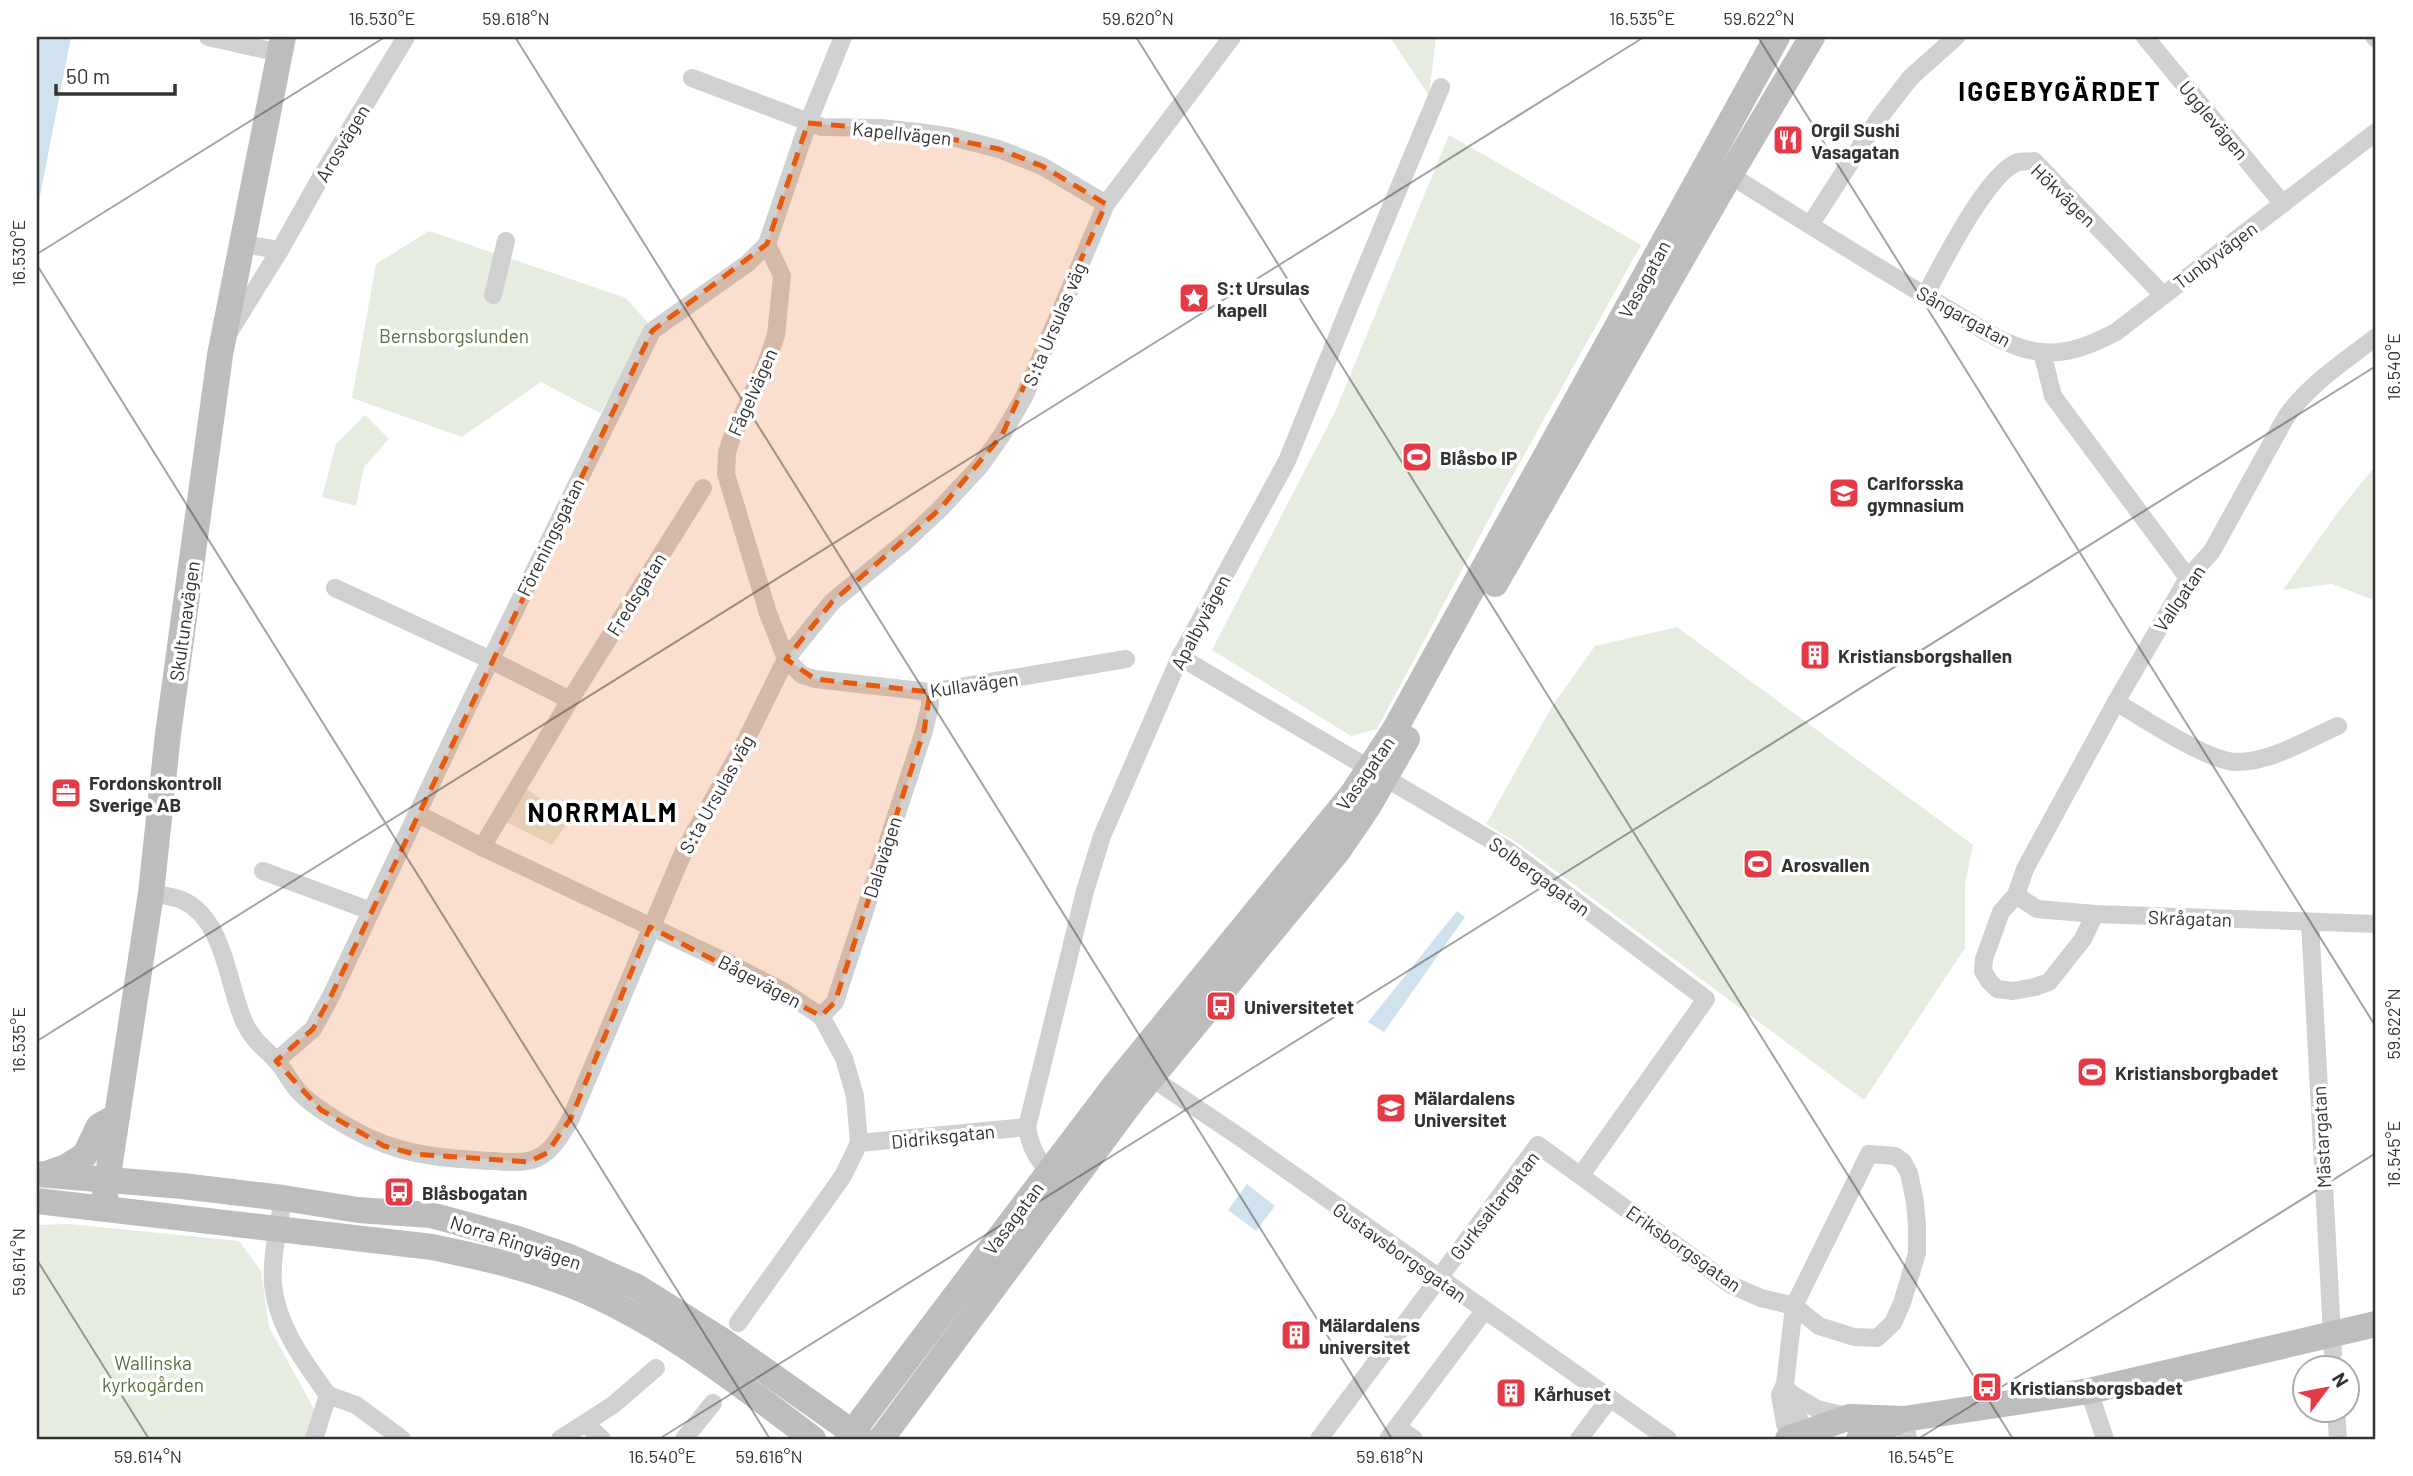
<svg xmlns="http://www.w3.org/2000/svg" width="2413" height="1476" font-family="Barlow,sans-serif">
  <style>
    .green { fill: #e6ecdf }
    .water { fill: #cfe2ee }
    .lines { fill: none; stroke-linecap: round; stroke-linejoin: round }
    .street { stroke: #d0d0d0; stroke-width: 18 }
    .secondary { stroke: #bdbdbd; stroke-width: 26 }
    .marked { fill: #e8590c; fill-opacity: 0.2; stroke: #e8590c; stroke-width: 5; stroke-dasharray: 14 9; stroke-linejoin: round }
    .ticks { fill: none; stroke: #333; stroke-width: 2; stroke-opacity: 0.45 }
    .labels { text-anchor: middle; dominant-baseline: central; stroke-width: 7; stroke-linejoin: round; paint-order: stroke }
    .street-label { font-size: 19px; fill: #333; stroke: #fff }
    .poi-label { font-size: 19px; font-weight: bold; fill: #333; stroke: #fff; text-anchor: start }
    .park-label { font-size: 19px; fill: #56703f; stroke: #fff }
    .district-label { font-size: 26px; font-weight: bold; letter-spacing: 2px; fill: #000; stroke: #fff }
    .neatline { fill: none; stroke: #333; stroke-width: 2.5 }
    .ticks-label { font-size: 18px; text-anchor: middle; fill: #333 }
  </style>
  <rect width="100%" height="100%" fill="#fff"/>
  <!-- green -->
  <g class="green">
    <path d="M1390 37H1436L1429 96Z"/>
    <path d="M1449 135 1641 245 1498 502 1377 729 1351 736 1212 650 1335 412Z"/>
    <path d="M429 231 626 298 647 322 607 402 600 413 541 382 462 437 352 398 376 264Z"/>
    <path d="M365 415 389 439 364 467 356 506 322 497 336 444Z"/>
    <path d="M2376 465V601L2332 584 2283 590 2338 512Z"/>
    <path d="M1677 627 1973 845 1965 884V948L1864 1100 1518 843 1486 824 1553 705 1595 646Z"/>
    <path d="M525 788 570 819 552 845 504 821Z"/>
    <path d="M69 1224 239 1241 261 1271 269 1327 314 1409 306 1439H37V1225Z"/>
  </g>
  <!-- water -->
  <g class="water">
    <path d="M37 37H71L38 206 37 255Z"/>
    <path d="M1457 911 1465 917 1384 1032 1368 1022Z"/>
    <path d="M1247 1184 1275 1206 1256 1231 1228 1210Z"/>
  </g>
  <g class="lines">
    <!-- street -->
    <g class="street">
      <path d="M208 37 280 53"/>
      <path d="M2145 37 2283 204"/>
      <path d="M2374 37 2376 39"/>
      <path d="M692 78 822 127 881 128 918 132 952 137 999 149 1042 166 1106 204"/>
      <path d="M1730 175C1802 220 1874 266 1948 309 1977 326 2007 348 2040 352 2068 355 2093 344 2116 332L2376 132"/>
      <path d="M1810 225 1879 118 1911 77 1956 37"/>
      <path d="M242 244 280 250 321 177 406 37"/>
      <path d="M767 244 782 276 776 335 766 364 731 440 727 453 726 474 768 613 786 659 802 675 815 679 930 692 1126 659"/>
      <path d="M493 295 506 241"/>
      <path d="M1925 296C1941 266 1987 173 2018 162 2022 161 2029 162 2034 161L2163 295"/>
      <path d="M228 334 280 250"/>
      <path d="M2376 337C2345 361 2309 384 2286 417L2212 551 2188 578 2116 702 2025 869 2016 895 2037 909 2095 914 2376 924"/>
      <path d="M2042 352 2053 396 2188 578"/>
      <path d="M335 588 491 660 570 700 703 488"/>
      <path d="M1180 657 1506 849 1706 999 1581 1175"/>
      <path d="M2116 702C2143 718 2208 762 2237 762 2272 762 2307 739 2338 726"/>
      <path d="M418 814 482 847 730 964 781 990 821 1016 844 1058 855 1096 859 1143 843 1176 738 1323"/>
      <path d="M482 847 570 700"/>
      <path d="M263 871 371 911"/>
      <path d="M151 893C161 895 173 896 182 900 226 920 227 986 245 1024 253 1040 264 1048 276 1060 285 1070 291 1084 301 1094 311 1104 324 1112 335 1119 384 1150 420 1157 476 1160 530 1163 543 1170 571 1118L683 853 742 748 786 659 832 602 906 541 940 509 980 466 1002 435 1024 397 1106 204 1232 37"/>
      <path d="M2016 895 2001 912 1984 959 1983 971 1989 981 1997 989 2013 991 2035 987 2049 982 2083 939 2095 914"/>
      <path d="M2310 922 2333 1353"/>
      <path d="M821 1016 835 1002 924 731 930 706V692"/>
      <path d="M276 1061 313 1029 331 996 468 706 652 331 748 263 767 244 808 123 843 37"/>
      <path d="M1143 1072 1244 1140 1668 1439"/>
      <path d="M859 1143 1027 1127"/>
      <path d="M1048 1171C1036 1157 1030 1146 1027 1127L1085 891 1102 836 1180 657 1287 461 1348 310 1441 87"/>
      <path d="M283 1198C279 1226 271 1256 273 1284 277 1326 304 1362 328 1395L314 1439"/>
      <path d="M1788 1390 1804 1431 1805 1439"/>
      <path d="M2089 1391 2105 1439"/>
      <path d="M1790 1393 1817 1409 1846 1416"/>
      <path d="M328 1395 356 1405 402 1439"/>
      <path d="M2336 1410 2338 1439"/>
      <path d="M1904 1419 1908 1439"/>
      <path d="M586 1424 602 1439"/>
      <path d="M1397 1427 1414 1439"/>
      <path d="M560 1439 613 1405 656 1368"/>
      <path d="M684 1439 713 1403"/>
      <path d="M1319 1439 1538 1145 1731 1285 1761 1298 1794 1306 1819 1326 1854 1337 1877 1338 1893 1323 1902 1303 1917 1253V1226L1915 1202 1909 1173 1903 1162 1895 1156 1869 1154 1794 1306 1785 1384 1780 1395 1785 1424 1793 1439"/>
      <path d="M1388 1439 1484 1311"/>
      <path d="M1579 1439 1610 1398"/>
    </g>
    <!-- secondary -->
    <g class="secondary">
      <path d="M1495 584 1730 175 1812 37"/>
      <path d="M37 1174 182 1186 283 1198 358 1210 431 1215 518 1239 567 1256 637 1287 723 1341 862 1439"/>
      <path d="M46 1174 66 1167 85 1155 99 1126 117 1116"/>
      <path d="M37 1201 432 1247C480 1257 526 1267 571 1285 659 1320 737 1382 813 1439"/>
      <path d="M103 1208 151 893 168 734 220 355 283 37"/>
      <path d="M847 1439 1114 1086 1353 793 1395 729 1777 37"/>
      <path d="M881 1439 1133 1100 1338 851 1368 807 1407 739"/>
      <path d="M1788 1439 1850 1417 1904 1419 2089 1391 2376 1324"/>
      <path d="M1859 1439 1899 1421"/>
    </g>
  </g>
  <!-- marked area -->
  <path class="marked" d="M808 123 918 132 999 149 1042 166 1106 204 1002 435 940 509 832 602 786 659 815 679 930 692 924 731 835 1002 821 1016 650 927 571 1118 547 1153 529 1162 414 1154 384 1146 321 1110 276 1061 313 1029 331 996 652 331 767 244Z"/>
  <!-- ticks -->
  <path class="ticks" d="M515 37 1392 1439M1136 37 2013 1439M1758 37 2376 1027M37 254 385 37M37 265 770 1439M37 1041 1644 37M37 1260 149 1439M659 1439 2376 366M1918 1439 2376 1153"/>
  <!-- icons -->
  <defs>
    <g id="restaurant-square" transform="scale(1.575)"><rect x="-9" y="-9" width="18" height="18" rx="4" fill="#e63946" stroke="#fff"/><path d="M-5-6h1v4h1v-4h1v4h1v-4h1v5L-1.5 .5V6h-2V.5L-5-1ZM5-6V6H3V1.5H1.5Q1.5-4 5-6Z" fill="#fff"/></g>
    <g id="sight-square" transform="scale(1.575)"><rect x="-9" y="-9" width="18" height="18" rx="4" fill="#e63946" stroke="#fff"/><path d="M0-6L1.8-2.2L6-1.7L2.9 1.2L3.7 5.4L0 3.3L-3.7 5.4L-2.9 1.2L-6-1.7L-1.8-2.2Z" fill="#fff"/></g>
    <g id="stadium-square" transform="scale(1.575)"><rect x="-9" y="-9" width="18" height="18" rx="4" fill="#e63946" stroke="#fff"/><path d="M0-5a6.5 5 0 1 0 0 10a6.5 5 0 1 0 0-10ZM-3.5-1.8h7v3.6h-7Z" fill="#fff"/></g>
    <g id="school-square" transform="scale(1.575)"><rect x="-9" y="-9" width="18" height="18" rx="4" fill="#e63946" stroke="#fff"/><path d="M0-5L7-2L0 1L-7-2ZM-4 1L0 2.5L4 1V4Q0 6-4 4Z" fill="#fff"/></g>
    <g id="building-square" transform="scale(1.575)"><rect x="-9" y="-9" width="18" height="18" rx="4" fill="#e63946" stroke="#fff"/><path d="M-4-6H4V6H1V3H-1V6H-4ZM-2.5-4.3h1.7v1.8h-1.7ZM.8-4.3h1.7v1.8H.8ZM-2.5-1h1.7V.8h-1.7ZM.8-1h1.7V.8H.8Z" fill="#fff"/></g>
    <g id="office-square" transform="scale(1.575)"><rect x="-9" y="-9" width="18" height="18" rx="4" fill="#e63946" stroke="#fff"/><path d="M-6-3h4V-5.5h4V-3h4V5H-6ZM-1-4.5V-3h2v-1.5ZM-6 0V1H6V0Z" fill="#fff"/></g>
    <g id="bus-square" transform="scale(1.575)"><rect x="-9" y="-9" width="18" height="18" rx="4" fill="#e63946" stroke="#fff"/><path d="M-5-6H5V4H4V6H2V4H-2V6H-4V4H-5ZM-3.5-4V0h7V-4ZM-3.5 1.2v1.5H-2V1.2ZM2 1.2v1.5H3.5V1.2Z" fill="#fff"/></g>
    <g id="university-square" transform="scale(1.575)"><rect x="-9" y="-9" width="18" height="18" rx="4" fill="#e63946" stroke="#fff"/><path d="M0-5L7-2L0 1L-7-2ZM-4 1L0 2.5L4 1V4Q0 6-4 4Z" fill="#fff"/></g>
  </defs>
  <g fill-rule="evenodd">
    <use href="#restaurant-square" x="1788" y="140"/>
    <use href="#sight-square" x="1194" y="298"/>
    <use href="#stadium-square" x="1417" y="457"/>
    <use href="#school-square" x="1844" y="493"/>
    <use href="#building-square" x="1815" y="655"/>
    <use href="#office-square" x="66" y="793"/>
    <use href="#stadium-square" x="1758" y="864"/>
    <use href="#bus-square" x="1221" y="1006"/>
    <use href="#stadium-square" x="2092" y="1072"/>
    <use href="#university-square" x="1391" y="1108"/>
    <use href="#bus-square" x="399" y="1192"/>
    <use href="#building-square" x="1296" y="1335"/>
    <use href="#bus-square" x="1987" y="1387"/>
    <use href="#building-square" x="1511" y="1393"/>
  </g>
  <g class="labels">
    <!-- street labels -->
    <g class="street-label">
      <text transform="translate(2214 120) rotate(50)">Ugglevägen</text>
      <text transform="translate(902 133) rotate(6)">Kapellvägen</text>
      <text transform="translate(342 143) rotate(-59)">Arosvägen</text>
      <text transform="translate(2064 195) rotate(44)">Hökvägen</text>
      <text transform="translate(2215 255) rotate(-37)">Tunbyvägen</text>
      <text transform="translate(1644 279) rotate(-61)">Vasagatan</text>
      <text transform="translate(1964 316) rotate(29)">Sångargatan</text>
      <text transform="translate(1054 324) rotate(-67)">S:ta Ursulas väg</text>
      <text transform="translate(752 392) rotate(-66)">Fågelvägen</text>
      <text transform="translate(550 537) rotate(-64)">Föreningsgatan</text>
      <text transform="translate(636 594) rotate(-58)">Fredsgatan</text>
      <text transform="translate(2179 598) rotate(-56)">Vallgatan</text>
      <text transform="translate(184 621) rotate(-82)">Skultunavägen</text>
      <text transform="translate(1200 622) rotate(-62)">Apalbyvägen</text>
      <text transform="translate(974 684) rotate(-8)">Kullavägen</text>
      <text transform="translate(1365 773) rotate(-55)">Vasagatan</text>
      <text transform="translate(716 794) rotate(-61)">S:ta Ursulas väg</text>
      <text transform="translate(882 857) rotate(-72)">Dalavägen</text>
      <text transform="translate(1540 876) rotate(36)">Solbergagatan</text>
      <text transform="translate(2190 918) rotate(2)">Skrågatan</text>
      <text transform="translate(760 981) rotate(28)">Bågevägen</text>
      <text transform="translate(943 1136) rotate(-6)">Didriksgatan</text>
      <text transform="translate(2321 1137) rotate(-93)">Mästargatan</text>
      <text transform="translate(1494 1205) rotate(-52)">Gurksaltargatan</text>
      <text transform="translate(1013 1218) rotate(-53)">Vasagatan</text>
      <text transform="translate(516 1242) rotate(18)">Norra Ringvägen</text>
      <text transform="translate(1684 1248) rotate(35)">Eriksborgsgatan</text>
      <text transform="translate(1400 1252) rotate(35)">Gustavsborgsgatan</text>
    </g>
    <!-- poi labels -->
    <g class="poi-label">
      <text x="1811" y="129">Orgil Sushi<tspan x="1811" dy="22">Vasagatan</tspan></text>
      <text x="1217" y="287">S:t Ursulas<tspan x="1217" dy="22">kapell</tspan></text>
      <text x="1440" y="457">Blåsbo IP</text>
      <text x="1867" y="482">Carlforsska<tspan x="1867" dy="22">gymnasium</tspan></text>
      <text x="1838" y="655">Kristiansborgshallen</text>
      <text x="89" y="782">Fordonskontroll<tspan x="89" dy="22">Sverige AB</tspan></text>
      <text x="1781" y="864">Arosvallen</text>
      <text x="1244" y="1006">Universitetet</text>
      <text x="2115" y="1072">Kristiansborgbadet</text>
      <text x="1414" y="1097">Mälardalens<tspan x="1414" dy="22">Universitet</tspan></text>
      <text x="422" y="1192">Blåsbogatan</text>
      <text x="1319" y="1324">Mälardalens<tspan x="1319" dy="22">universitet</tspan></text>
      <text x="2010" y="1387">Kristiansborgsbadet</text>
      <text x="1534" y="1393">Kårhuset</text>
    </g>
    <!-- park labels -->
    <g class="park-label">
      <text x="454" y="335">Bernsborgslunden</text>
      <text x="153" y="1362">Wallinska<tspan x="153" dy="22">kyrkogården</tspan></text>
    </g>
    <!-- district labels -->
    <g class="district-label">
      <text x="2060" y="90">IGGEBYGÄRDET</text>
      <text x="603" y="811">NORRMALM</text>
    </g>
  </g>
  <!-- border -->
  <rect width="2413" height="1476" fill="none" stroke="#ffffff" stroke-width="77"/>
  <!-- north arrow -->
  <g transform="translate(2326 1389) rotate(58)"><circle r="33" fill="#ffffff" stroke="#adadad" stroke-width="2"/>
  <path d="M0-5L12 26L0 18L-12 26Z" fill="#e63946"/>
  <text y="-10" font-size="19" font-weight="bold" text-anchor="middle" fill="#333333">N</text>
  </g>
  <!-- scale -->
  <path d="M56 84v10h119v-10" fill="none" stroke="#333333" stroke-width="3.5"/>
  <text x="66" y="84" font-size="21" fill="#333333" stroke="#ffffff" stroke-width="5" paint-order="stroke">50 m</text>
  <rect x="38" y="38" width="2336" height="1400" class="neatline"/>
  <g class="ticks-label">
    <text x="382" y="25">16.530°E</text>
    <text x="516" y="25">59.618°N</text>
    <text x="1138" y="25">59.620°N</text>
    <text x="1642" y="25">16.535°E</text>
    <text x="1759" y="25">59.622°N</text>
    <text transform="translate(19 253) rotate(-90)" y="6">16.530°E</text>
    <text transform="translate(2394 367) rotate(-90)" y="6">16.540°E</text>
    <text transform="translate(2394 1024) rotate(-90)" y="6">59.622°N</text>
    <text transform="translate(19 1040) rotate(-90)" y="6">16.535°E</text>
    <text transform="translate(2394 1154) rotate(-90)" y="6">16.545°E</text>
    <text transform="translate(19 1262) rotate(-90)" y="6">59.614°N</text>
    <text x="148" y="1463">59.614°N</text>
    <text x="662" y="1463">16.540°E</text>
    <text x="769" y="1463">59.616°N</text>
    <text x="1390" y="1463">59.618°N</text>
    <text x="1921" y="1463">16.545°E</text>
  </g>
</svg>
